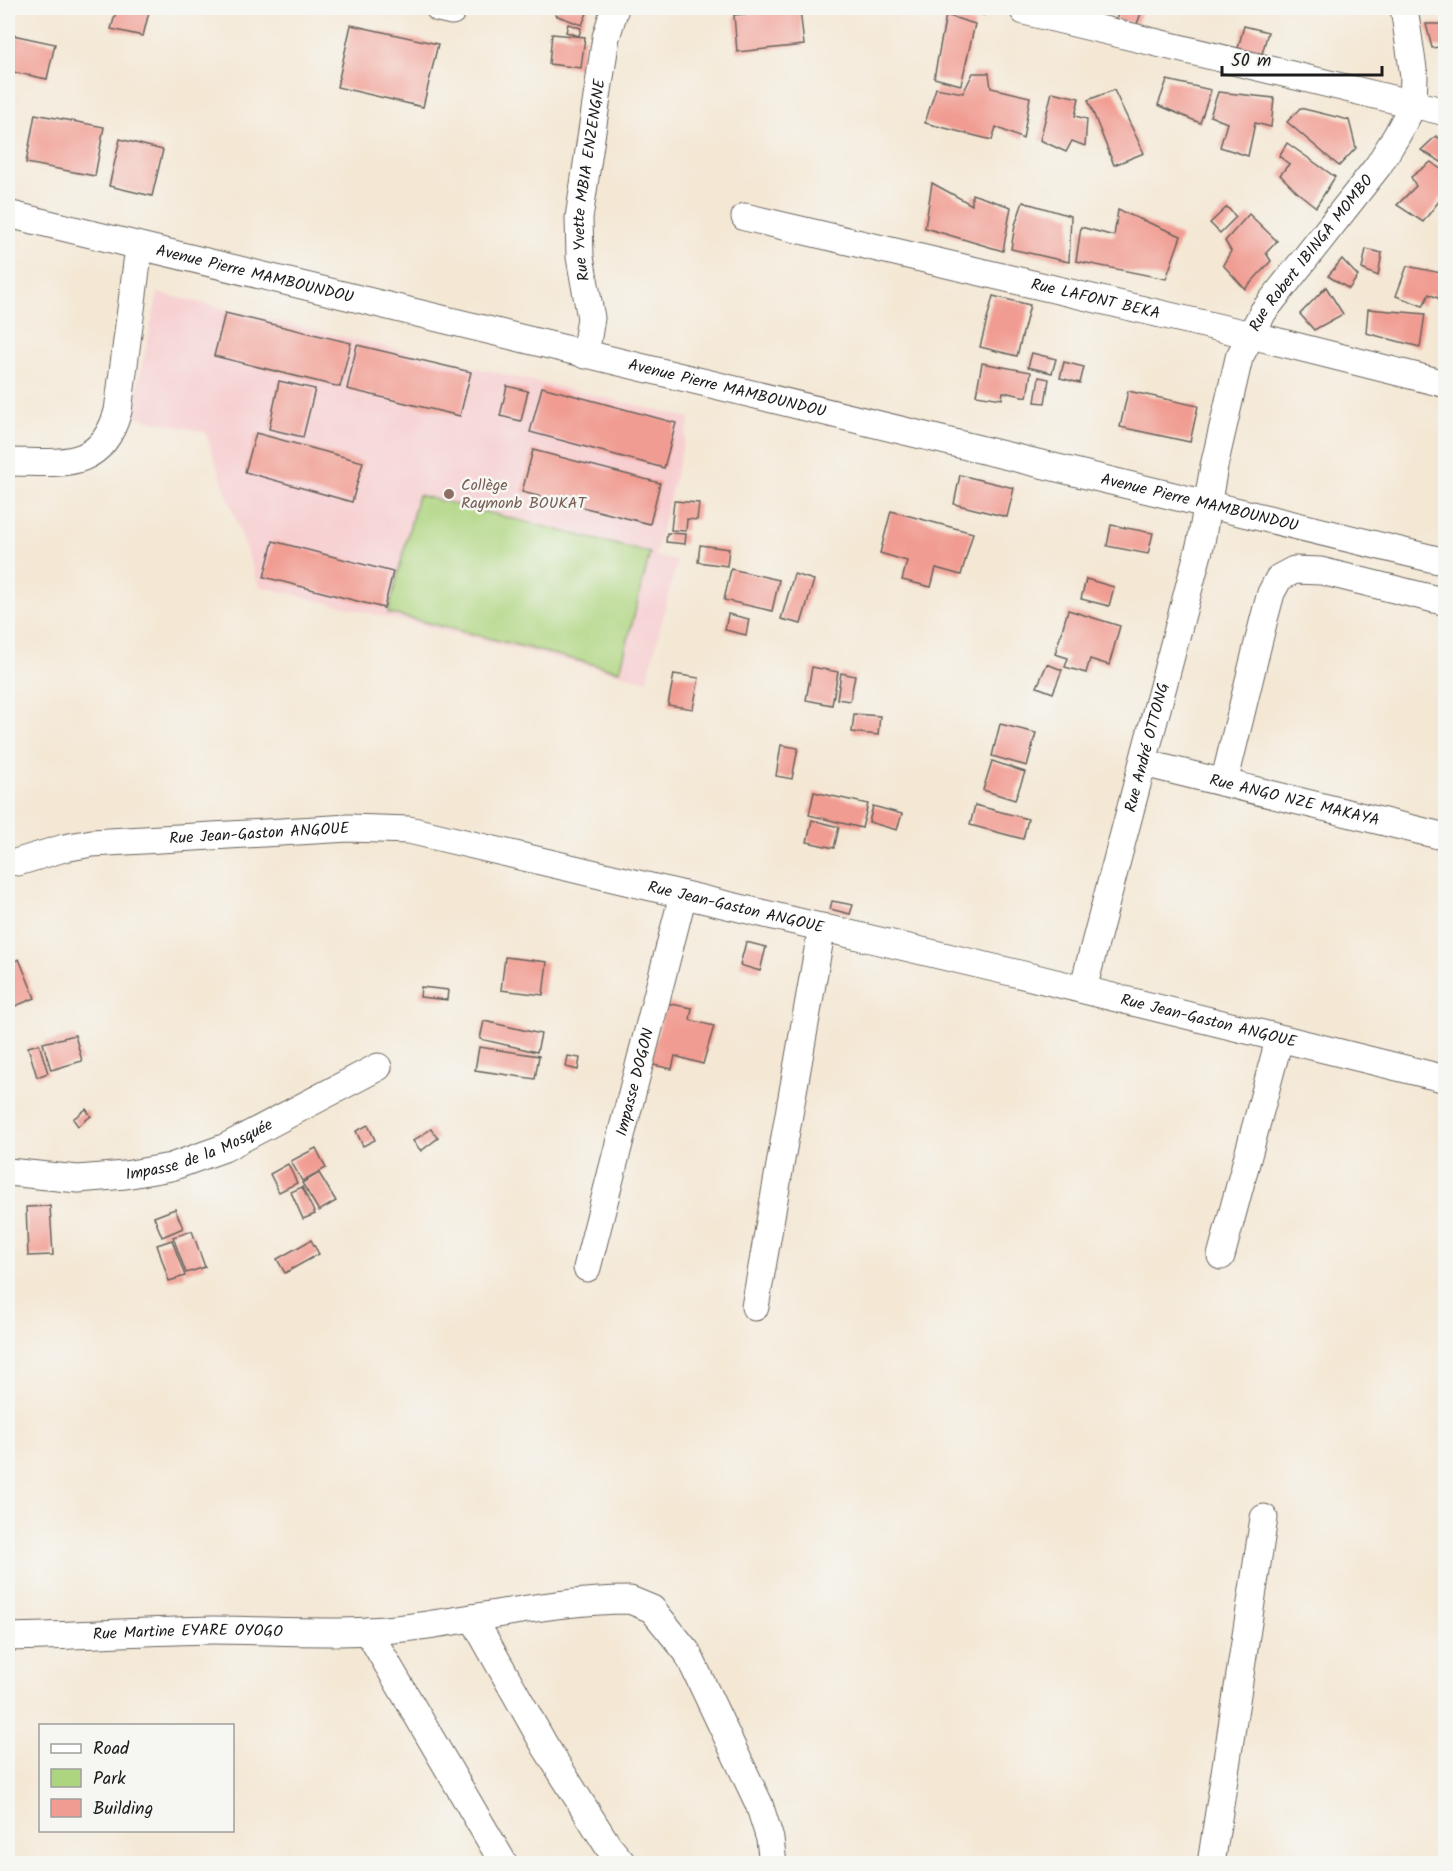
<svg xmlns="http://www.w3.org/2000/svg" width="1453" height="1871" font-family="Kalam,sans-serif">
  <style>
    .built { fill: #f7cfd1 }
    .green { fill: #add47e; stroke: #64784d; stroke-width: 1.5 }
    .building { fill: #f19c92 }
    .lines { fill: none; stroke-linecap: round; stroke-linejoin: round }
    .minor-casing { stroke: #68635d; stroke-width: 29 }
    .minor { stroke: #fff; stroke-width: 27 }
    .education-dot { fill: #8d6e63; stroke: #f6f6f2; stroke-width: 2 }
    .labels { text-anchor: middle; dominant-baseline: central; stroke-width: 5; stroke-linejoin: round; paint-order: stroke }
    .street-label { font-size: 16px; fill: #1c1c1c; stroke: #f6f6f2 }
    .education-label { font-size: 16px; fill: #785e54; stroke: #f6f6f2; text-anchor: start }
  </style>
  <rect width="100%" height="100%" fill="#f6f6f2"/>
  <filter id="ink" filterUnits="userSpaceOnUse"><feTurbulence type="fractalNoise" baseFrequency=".0167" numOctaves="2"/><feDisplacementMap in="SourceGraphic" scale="12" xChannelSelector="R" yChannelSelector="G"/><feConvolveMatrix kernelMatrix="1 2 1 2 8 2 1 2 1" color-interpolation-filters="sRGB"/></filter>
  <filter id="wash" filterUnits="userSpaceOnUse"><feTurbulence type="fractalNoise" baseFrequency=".008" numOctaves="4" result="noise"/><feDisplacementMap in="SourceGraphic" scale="24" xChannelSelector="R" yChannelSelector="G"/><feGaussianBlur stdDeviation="1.35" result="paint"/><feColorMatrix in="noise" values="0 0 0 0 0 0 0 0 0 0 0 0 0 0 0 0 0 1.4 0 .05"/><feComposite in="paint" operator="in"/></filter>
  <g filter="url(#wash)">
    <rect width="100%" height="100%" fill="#f4e8d5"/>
    <!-- built -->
    <path class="built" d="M158 293 690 418 655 556 677 561 647 681 259 586 205 432 131 416Z"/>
    <!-- green -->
    <path class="green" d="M418 495 650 553 620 671 388 613Z"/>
    <g id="blocks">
      <!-- building -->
      <g class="building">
        <path d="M117 8H150L143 36 111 29Z"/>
        <path d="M557 8H589L582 25 555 15Z"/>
        <path d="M910 8H940L939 15Z"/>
        <path d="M947 8H985L984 15Z"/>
        <path d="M1115 8H1143L1137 24 1118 21Z"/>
        <path d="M800 9 804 45 737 52 734 15Z"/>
        <path d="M946 15 975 24 961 85 934 78Z"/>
        <path d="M568 24 581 28 579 36 566 32Z"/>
        <path d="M1426 24H1446V46L1432 48Z"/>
        <path d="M351 25 438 44 423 107 337 87Z"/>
        <path d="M1244 26 1268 32 1262 54 1238 48Z"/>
        <path d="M552 34 585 37 581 68 549 64Z"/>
        <path d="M13 35 55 44 47 79 8 71V60Z"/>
        <path d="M973 73H989L991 88 1030 97 1023 139 996 127 992 140 925 123 936 88 963 93Z"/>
        <path d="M1167 80 1211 90 1200 123 1158 105Z"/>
        <path d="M1114 90 1144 153 1114 165 1088 100Z"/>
        <path d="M1052 92 1079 98 1075 116 1087 119 1085 146 1072 141 1066 152 1040 140Z"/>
        <path d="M1218 92 1274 98 1271 127 1255 123 1248 156 1220 147 1227 123 1210 116Z"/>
        <path d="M1300 108 1349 120 1356 148 1339 166 1287 122Z"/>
        <path d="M35 114 104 127 95 176 26 163Z"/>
        <path d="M1436 136 1446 143V165L1421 150Z"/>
        <path d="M120 139 163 150 152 196 109 186Z"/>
        <path d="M1287 143 1335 177 1316 207 1297 192 1280 175 1289 164 1279 156Z"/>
        <path d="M1431 162 1446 173V192L1423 222 1397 205 1416 186 1411 177Z"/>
        <path d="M932 183 972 205V194L1011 207 1003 251 925 228Z"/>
        <path d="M1023 202 1071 216 1069 262 1011 249 1015 225Z"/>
        <path d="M1227 207 1236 217 1220 233 1210 223Z"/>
        <path d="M1118 210 1181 236 1166 279 1076 261 1081 227 1114 236Z"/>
        <path d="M1249 214 1277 241 1266 253 1271 261 1245 289 1223 265 1231 251 1225 241Z"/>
        <path d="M1366 249 1382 253 1378 276 1362 269Z"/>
        <path d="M1342 259 1358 276 1349 289 1328 276Z"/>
        <path d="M1407 266 1446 274V302L1429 294 1423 306 1396 296Z"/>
        <path d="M1326 287 1343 314 1314 330 1300 314Z"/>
        <path d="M993 296 1030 305 1017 356 980 347Z"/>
        <path d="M1368 309 1425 314 1420 347 1366 333Z"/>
        <path d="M225 313 351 343 340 387 214 356Z"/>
        <path d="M357 345 471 372 460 416 347 389Z"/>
        <path d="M1032 353 1056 359 1052 373 1028 367Z"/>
        <path d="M1064 362 1084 367 1080 383 1060 378Z"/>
        <path d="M982 363 1031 372 1027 397 1003 392 1002 399 976 395Z"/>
        <path d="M1039 377 1049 379 1045 403 1035 402Z"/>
        <path d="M279 381 315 389 303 437 269 429Z"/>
        <path d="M507 386 528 391 521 421 500 416Z"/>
        <path d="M542 387 676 423 664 468 530 432Z"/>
        <path d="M1128 391 1198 406 1190 442 1120 427Z"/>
        <path d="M256 433 363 462 352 502 245 472Z"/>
        <path d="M533 450 660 483 650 524 522 492Z"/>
        <path d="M960 475 1014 488 1007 517 954 504Z"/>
        <path d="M674 501 699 503 697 520 687 519 686 531 671 530Z"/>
        <path d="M891 511 973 533 961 575 936 568 931 587 902 580 907 561 880 553Z"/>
        <path d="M1111 525 1153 533 1148 554 1107 546Z"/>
        <path d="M667 533 686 534 685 544 666 542Z"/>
        <path d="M273 541 393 572 384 608 264 577Z"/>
        <path d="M700 545 729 549 727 566 698 562Z"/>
        <path d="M731 569 779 580 772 611 724 600Z"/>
        <path d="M794 574 814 580 801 624 781 619Z"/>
        <path d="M1086 579 1114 587 1109 606 1081 599Z"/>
        <path d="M1068 610 1120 626 1109 665 1090 659 1086 673 1065 667 1068 658 1055 654Z"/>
        <path d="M728 614 749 619 746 635 725 630Z"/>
        <path d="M1047 664 1062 670 1053 693 1037 687Z"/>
        <path d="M812 667 838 672 832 705 806 700Z"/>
        <path d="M841 673 855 676 850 701 837 699Z"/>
        <path d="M674 674 699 678 693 709 668 705Z"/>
        <path d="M854 714 880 716 878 735 852 732Z"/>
        <path d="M1000 724 1036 733 1027 766 992 756Z"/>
        <path d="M781 745 798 748 792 779 776 776Z"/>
        <path d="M992 761 1025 772 1015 800 983 790Z"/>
        <path d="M814 792 868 804 862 828 809 815Z"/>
        <path d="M975 805 1028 819 1023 839 970 825Z"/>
        <path d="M873 806 902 814 897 830 869 822Z"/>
        <path d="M812 820 839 827 834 848 807 842Z"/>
        <path d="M832 901 853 905 850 914 830 909Z"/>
        <path d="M746 942 766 947 760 971 740 965Z"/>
        <path d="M505 957 547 962 543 995 501 990Z"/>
        <path d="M19 959 35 998 8 1009V964Z"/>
        <path d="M421 987 448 990 447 1000 420 997Z"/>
        <path d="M666 1003 692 1008 690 1020 714 1026 703 1064 675 1056 672 1069 649 1064Z"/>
        <path d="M484 1021 541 1034 537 1052 480 1039Z"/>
        <path d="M75 1035 82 1061 51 1070 43 1043Z"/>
        <path d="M39 1044 48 1073 37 1077 28 1047Z"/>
        <path d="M479 1047 539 1056 535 1079 475 1070Z"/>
        <path d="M568 1056 580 1058 578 1070 566 1067Z"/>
        <path d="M86 1109 91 1116 78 1126 73 1119Z"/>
        <path d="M368 1125 375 1140 363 1146 356 1131Z"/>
        <path d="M431 1129 438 1138 421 1151 413 1141Z"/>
        <path d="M316 1148 326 1168 302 1181 291 1161Z"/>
        <path d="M288 1164 297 1183 279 1192 270 1174Z"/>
        <path d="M319 1173 336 1201 319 1211 302 1183Z"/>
        <path d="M302 1187 315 1214 303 1219 291 1192Z"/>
        <path d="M50 1206 53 1255 28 1256 26 1207Z"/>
        <path d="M175 1209 183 1228 162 1237 154 1217Z"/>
        <path d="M192 1231 205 1267 186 1273 173 1237Z"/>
        <path d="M172 1240 185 1276 169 1281 157 1245Z"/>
        <path d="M311 1240 319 1254 285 1273 277 1259Z"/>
      </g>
    </g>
  </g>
  <g filter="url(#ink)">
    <use href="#blocks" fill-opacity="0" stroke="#68635d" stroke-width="1.5"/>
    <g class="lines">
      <!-- minor casing -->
      <g class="minor-casing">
        <g id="minor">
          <path d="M439 8 452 11"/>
          <path d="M1024 11 1446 112"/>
          <path id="s1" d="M8 214 1446 562"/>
          <path id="s2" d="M745 217 1251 335 1446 384"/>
          <path id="s3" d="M585 355 591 318 580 257 579 218 606 37 615 8"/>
          <path d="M8 462C60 462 101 472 118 411L139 247"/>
          <path id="s4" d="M1143 763 1446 837"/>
          <path d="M1224 783 1264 619 1271 593 1279 578 1294 570 1321 571 1446 602"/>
          <path id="s5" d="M18 862 64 848 92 843 349 828 409 830 1011 972 1446 1079"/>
          <path id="s6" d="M1083 989 1201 542 1214 466 1239 358 1263 312 1378 166 1397 135 1413 105 1414 76 1404 8"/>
          <path id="s7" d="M8 1172 78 1179 125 1175 171 1167 224 1148 378 1067"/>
          <path d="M1221 1256 1279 1040"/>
          <path id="s8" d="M587 1268 683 895"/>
          <path d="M755 1307 822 927"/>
          <path d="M473 1618 545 1746 608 1846 623 1864"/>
          <path d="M368 1631 504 1864"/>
          <path id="s9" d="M8 1637C76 1636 144 1631 213 1630 264 1630 317 1634 368 1631 456 1626 542 1600 630 1600L652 1609 687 1652 759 1804 770 1839 773 1864"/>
          <path d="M1211 1864 1264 1518"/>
        </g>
      </g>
      <!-- minor -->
      <use href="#minor" class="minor"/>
    </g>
  </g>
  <!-- markers -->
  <circle class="education-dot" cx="449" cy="494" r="6"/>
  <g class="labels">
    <!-- street labels -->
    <g class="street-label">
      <text stroke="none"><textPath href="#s3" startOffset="177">Rue Yvette MBIA ENZENGNE</textPath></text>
      <text stroke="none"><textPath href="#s6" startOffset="778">Rue Robert IBINGA MOMBO</textPath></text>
      <text stroke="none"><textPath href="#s1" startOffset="254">Avenue Pierre MAMBOUNDOU</textPath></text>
      <text stroke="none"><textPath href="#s2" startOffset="360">Rue LAFONT BEKA</textPath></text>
      <text stroke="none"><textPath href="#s1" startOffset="740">Avenue Pierre MAMBOUNDOU</textPath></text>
      <text stroke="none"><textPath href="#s1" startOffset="1226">Avenue Pierre MAMBOUNDOU</textPath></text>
      <text stroke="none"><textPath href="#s6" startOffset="250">Rue André OTTONG</textPath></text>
      <text stroke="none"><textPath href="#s4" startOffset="156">Rue ANGO NZE MAKAYA</textPath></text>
      <text stroke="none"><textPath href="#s5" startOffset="244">Rue Jean-Gaston ANGOUE</textPath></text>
      <text stroke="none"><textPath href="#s5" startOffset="730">Rue Jean-Gaston ANGOUE</textPath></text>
      <text stroke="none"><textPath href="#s5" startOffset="1216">Rue Jean-Gaston ANGOUE</textPath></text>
      <text stroke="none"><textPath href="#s8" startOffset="192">Impasse DOGON</textPath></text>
      <text stroke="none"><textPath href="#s7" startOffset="196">Impasse de la Mosquée</textPath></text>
      <text stroke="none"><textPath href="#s9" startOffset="180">Rue Martine EYARE OYOGO</textPath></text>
    </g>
    <!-- education labels -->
    <g class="education-label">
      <text x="461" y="485">Collège<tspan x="461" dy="18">Raymonb BOUKAT</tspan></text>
    </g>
  </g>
  <!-- margin -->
  <rect width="1453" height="1871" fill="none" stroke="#f6f6f2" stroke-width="30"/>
  <!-- legend -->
  <rect x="39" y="1724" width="195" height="108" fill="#f6f6f2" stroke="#9f9f9c" stroke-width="1.5"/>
  <rect x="51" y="1744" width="30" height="9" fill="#ffffff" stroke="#9f9f9c" stroke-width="1.5"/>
  <text x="93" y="1754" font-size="18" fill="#1c1c1c">Road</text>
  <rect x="51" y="1769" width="30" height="18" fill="#add47e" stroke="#9f9f9c" stroke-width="1.5"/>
  <text x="93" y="1784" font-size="18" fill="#1c1c1c">Park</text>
  <rect x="51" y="1799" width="30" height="18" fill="#f19c92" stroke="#9f9f9c" stroke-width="1.5"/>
  <text x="93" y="1814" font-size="18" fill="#1c1c1c">Building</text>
  <!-- scale -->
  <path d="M1222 66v9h160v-9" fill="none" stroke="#1c1c1c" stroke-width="3"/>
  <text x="1231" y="66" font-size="18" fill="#1c1c1c" stroke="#f6f6f2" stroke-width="4.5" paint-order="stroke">50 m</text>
</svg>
